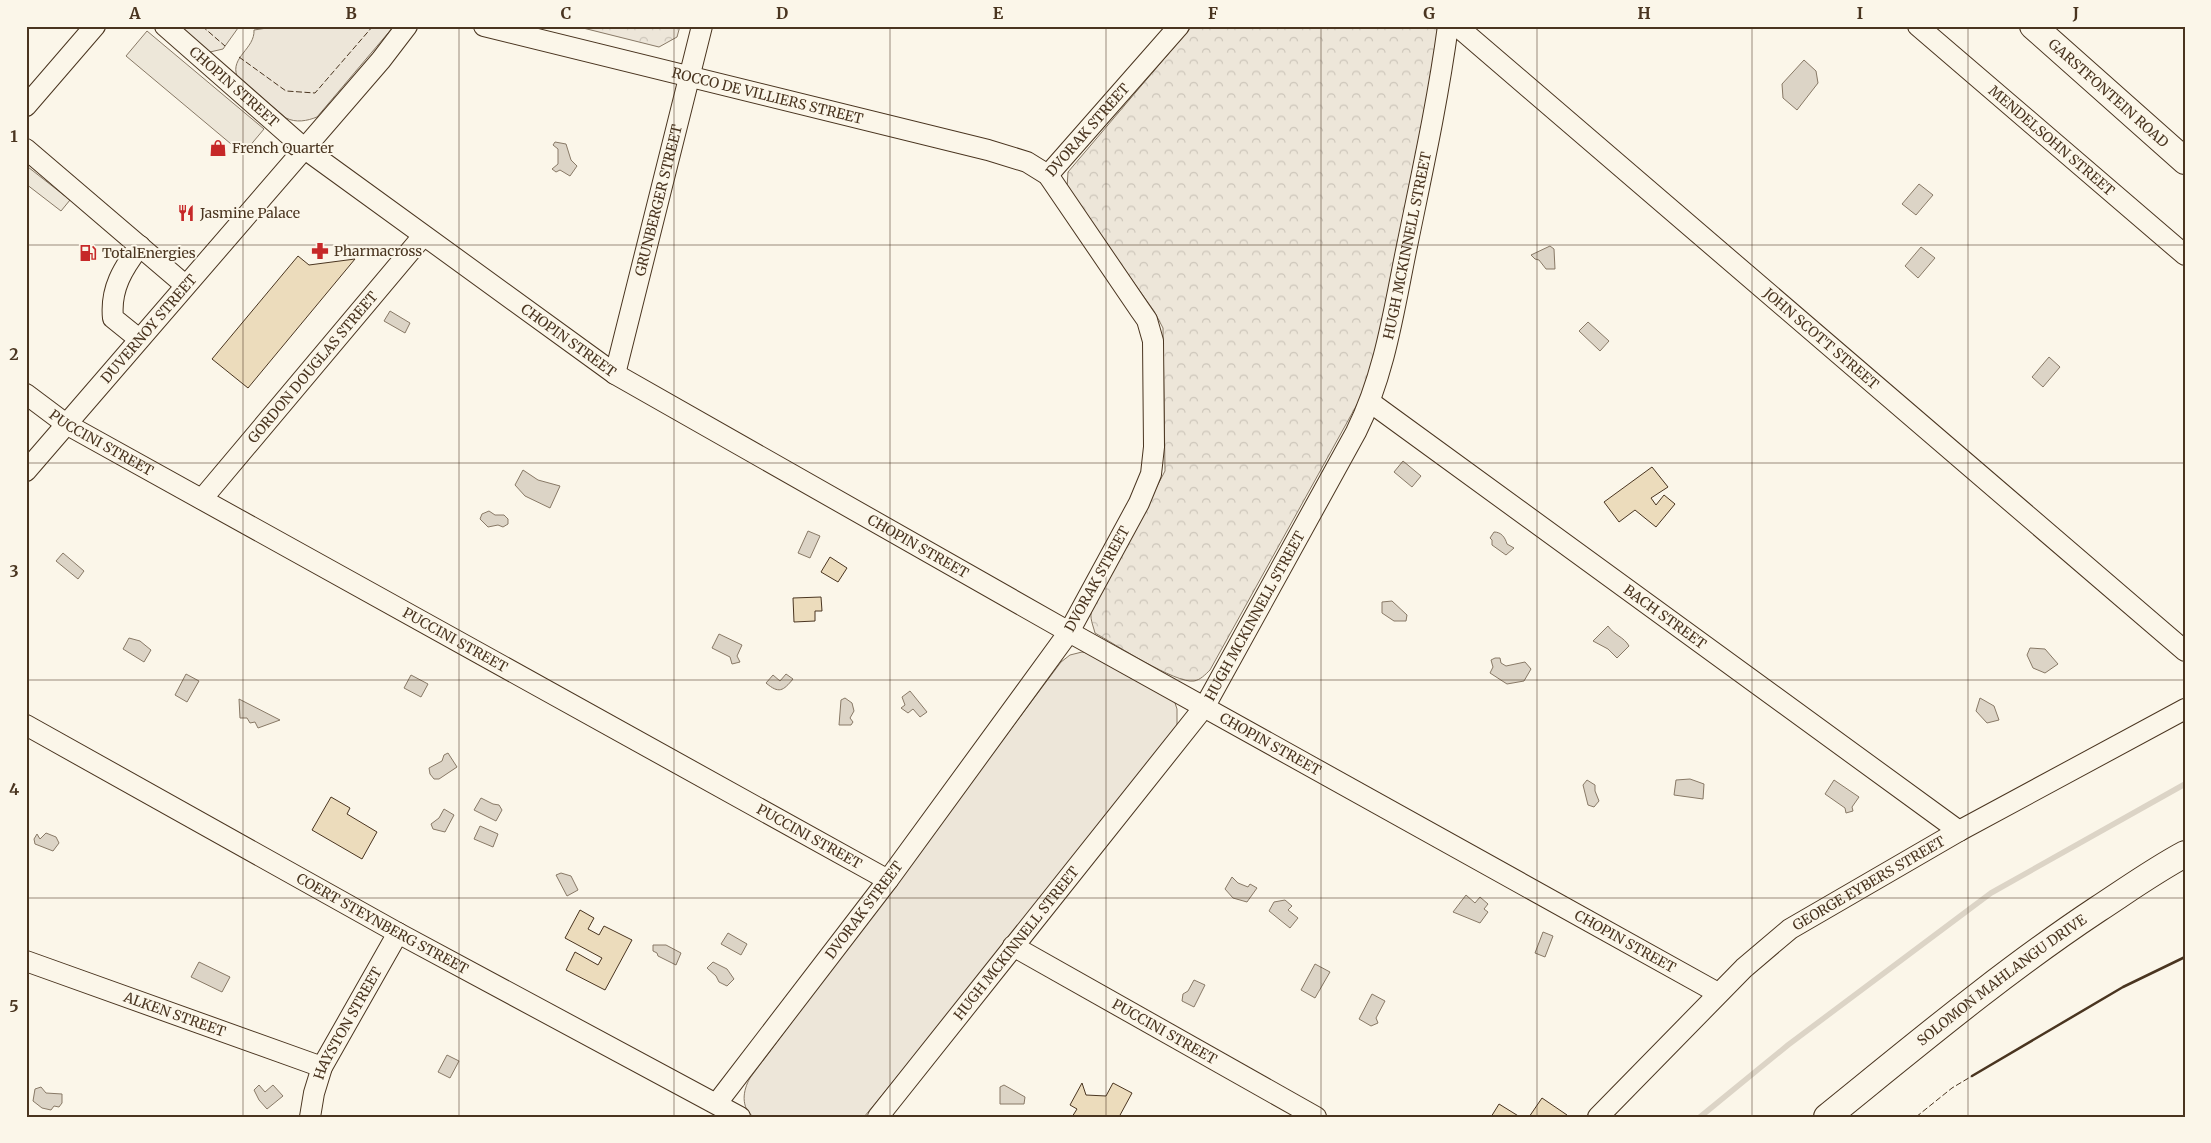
<svg xmlns="http://www.w3.org/2000/svg" width="2211" height="1143" font-family="Merriweather,serif">
  <style>
    .green { fill: #ede6d9; stroke: #887966 }
    .park { fill: url(#park-crowns); stroke: #887966 }
    .parking { fill: #ede7d9; stroke: #887966 }
    .water { fill: #dcd4c6; stroke: #887966 }
    .lines { fill: none; stroke-linecap: round; stroke-linejoin: round }
    .stream { stroke: #dcd4c6; stroke-width: 5.5 }
    .building { fill: #ecdcbc; stroke: #4a3520 }
    .minor-casing { stroke: #4a3520; stroke-width: 22 }
    .major-casing { stroke: #4a3520; stroke-width: 28 }
    .minor { stroke: #fbf6e9; stroke-width: 20 }
    .major { stroke: #fbf6e9; stroke-width: 26 }
    .fence { stroke: #4a3520; stroke-width: 1; stroke-dasharray: 6 2.5; stroke-linecap: butt }
    .wall { stroke: #4a3520; stroke-width: 2.5 }
    .grid { fill: none; stroke: #4a3520; stroke-width: 1; stroke-opacity: 0.55 }
    .labels { text-anchor: middle; dominant-baseline: central; stroke-width: 4; stroke-linejoin: round; paint-order: stroke }
    .street-label { font-size: 14px; fill: #4a3520; stroke: #fbf6e9 }
    .poi-label { font-size: 14px; fill: #4a3520; stroke: #fbf6e9; text-anchor: start }
    .neatline { fill: none; stroke: #4a3520; stroke-width: 2 }
    .grid-label { font-size: 16px; text-anchor: middle; font-weight: bold; fill: #4a3520 }
  </style>
  <defs>
    <pattern id="park-crowns" width="20" height="18" patternUnits="userSpaceOnUse" patternTransform="scale(1.25)"><rect width="20" height="18" fill="#ede6d9"/><path d="M2 6a3 3 0 1 1 6 0M12 15a3 3 0 1 1 6 0" fill="none" stroke="#cdc6ba"/></pattern>
  </defs>
  <rect width="100%" height="100%" fill="#fbf6e9"/>
  <!-- green -->
  <g class="green">
    <path d="M179 26H238V28L223 49 210 52Z"/>
    <path d="M280 26H394L317 117C307 121 296 123 286 118L237 76C230 57 255 49 254 30Z"/>
    <path d="M1082 652 1092 654 1174 700 1177 709V727L1024 922 864 1117H754C740 1108 743 1090 750 1078L1061 662 1070 655Z"/>
  </g>
  <!-- park -->
  <g class="park">
    <path d="M575 26H680L677 37 659 47Z"/>
    <path d="M1192 26H1436L1438 32 1437 48 1371 377 1360 399 1210 670C1205 675 1200 680 1194 681 1176 684 1113 643 1095 633 1093 625 1089 617 1092 610L1165 471 1163 328 1154 311 1067 188 1068 172Z"/>
  </g>
  <!-- parking -->
  <g class="parking">
    <path d="M147 31 264 129 243 154 126 56Z"/>
    <path d="M28 167 70 200 61 211 26 184Z"/>
  </g>
  <!-- water -->
  <g class="water">
    <path d="M1804 60 1816 71 1818 83 1797 110 1783 98 1782 84Z"/>
    <path d="M555 142 566 144 571 160 577 166 570 176 560 170 556 172 552 169 558 164V149L553 145Z"/>
    <path d="M1919 184 1933 195 1916 215 1902 204Z"/>
    <path d="M1550 246 1554 249 1555 269H1546L1539 260 1535 259 1531 255Z"/>
    <path d="M1921 247 1935 258 1918 278 1905 266Z"/>
    <path d="M390 311 410 323 405 333 384 321Z"/>
    <path d="M1588 322 1609 341 1600 351 1579 331Z"/>
    <path d="M2049 357 2060 367 2043 387 2032 377Z"/>
    <path d="M1403 461 1421 476 1412 487 1394 472Z"/>
    <path d="M523 470 538 480 560 486 550 508 525 496 515 485Z"/>
    <path d="M489 511 495 515H504L508 519V524L503 527 498 525 488 527 480 519 482 514Z"/>
    <path d="M808 531 820 536 810 558 798 553Z"/>
    <path d="M1494 532C1501 532 1505 537 1507 544L1514 548 1506 555 1492 545V540L1490 538Z"/>
    <path d="M63 553 84 571 78 579 56 561Z"/>
    <path d="M1392 601 1407 615 1406 621H1394L1382 613V602Z"/>
    <path d="M1608 626C1614 635 1624 637 1629 646L1617 658 1608 649 1593 641Z"/>
    <path d="M719 634 742 645 737 656 740 662 732 664 730 657 712 648Z"/>
    <path d="M129 638 140 641 151 650 144 662 123 649Z"/>
    <path d="M2030 648 2045 649 2058 664 2045 673 2033 668 2027 655Z"/>
    <path d="M1495 658H1500L1501 663 1506 666 1525 662 1531 669 1524 681 1507 684 1490 673 1493 667 1491 660Z"/>
    <path d="M186 674 199 681 187 702 175 695Z"/>
    <path d="M786 674 793 679C783 691 779 694 766 683L773 675 780 681Z"/>
    <path d="M411 675 428 684 421 697 404 688Z"/>
    <path d="M910 691 927 712 920 717 913 709 908 713 901 708 905 705 902 697Z"/>
    <path d="M845 698 852 703 854 711 850 718 853 722 851 725H839L841 700Z"/>
    <path d="M1980 698 1994 706 1999 720 1987 723 1976 711Z"/>
    <path d="M239 699 280 720 258 728 255 722 250 723 247 718H240Z"/>
    <path d="M448 753 457 767 439 779H434L430 774 429 768 442 761 444 755Z"/>
    <path d="M1690 779 1704 784 1703 799 1674 795 1676 780Z"/>
    <path d="M1587 780 1595 785V791L1599 801 1594 807 1588 805 1583 785Z"/>
    <path d="M1834 780 1859 797 1852 807 1853 811 1846 813 1845 808 1825 794Z"/>
    <path d="M481 798 493 804 499 805 502 810 496 821 474 810Z"/>
    <path d="M444 809 454 815 445 832 433 829 431 824 439 818Z"/>
    <path d="M480 826 498 834 493 847 474 839Z"/>
    <path d="M46 833 56 837 59 843 53 851 35 844 34 839 37 834 40 839Z"/>
    <path d="M561 873 571 876 578 890 567 896 556 875Z"/>
    <path d="M1232 877 1238 883 1248 887 1250 884 1257 888 1247 902 1233 898 1225 889Z"/>
    <path d="M1466 895 1475 903 1480 897 1488 904 1484 909 1488 912 1480 923 1453 912Z"/>
    <path d="M1285 900 1292 906 1288 910 1298 918 1290 928 1269 911 1274 902Z"/>
    <path d="M1543 932 1553 936 1545 957 1535 953Z"/>
    <path d="M728 933 747 944 741 955 721 944Z"/>
    <path d="M653 945H666L681 953 676 965 658 956 657 953 653 951Z"/>
    <path d="M199 962 230 977 222 992 191 977Z"/>
    <path d="M713 962 727 969 734 979 727 986 719 982 716 976 707 968Z"/>
    <path d="M1315 964 1330 972 1315 998 1301 990Z"/>
    <path d="M1194 980 1205 985 1194 1007 1182 1001 1183 994 1188 991Z"/>
    <path d="M1372 994 1385 1001 1376 1018 1378 1023 1371 1026 1359 1019Z"/>
    <path d="M447 1055 459 1061 450 1078 438 1072Z"/>
    <path d="M259 1085 265 1092 273 1085 283 1096 267 1109 259 1100 254 1090Z"/>
    <path d="M1004 1085 1025 1097 1024 1104H1000V1087Z"/>
    <path d="M41 1087 46 1093 62 1094V1103L59 1107 54 1106 51 1110 42 1108 33 1101 35 1089Z"/>
  </g>
  <g class="lines">
    <!-- stream -->
    <path class="stream" d="M1700 1117 1788 1045 1991 893 2185 784"/>
  </g>
  <!-- building -->
  <g class="building">
    <path d="M298 256 309 265 355 259 248 388 212 359Z"/>
    <path d="M1652 467 1668 487 1651 498 1656 505 1664 495 1675 504 1656 527 1635 510 1619 522 1604 502Z"/>
    <path d="M830 557 847 568 838 582 821 572Z"/>
    <path d="M821 597 822 611H815V621L794 622 793 598Z"/>
    <path d="M331 797 350 808 347 814 377 832 362 859 312 830Z"/>
    <path d="M580 910 594 918 588 929 599 935 604 926 632 940 605 990 566 970 575 952 598 965 602 958 565 938Z"/>
    <path d="M1082 1083 1086 1095 1106 1096 1113 1083 1132 1093 1119 1117H1072L1077 1109 1070 1105Z"/>
    <path d="M1542 1098 1567 1115 1566 1117H1529Z"/>
    <path d="M1499 1104 1520 1117H1491Z"/>
  </g>
  <g class="lines">
    <!-- minor casing -->
    <g class="minor-casing">
      <g id="minor">
        <path id="s1" d="M165 26 305 149 615 374 1069 632 1718 993"/>
        <path id="s2" d="M484 26 988 150 1027 162 1048 175 1140 310 1147 320 1153 341 1154 447 1151 474 1139 503 1069 632 888 880 717 1103"/>
        <path id="s3" d="M1457 26 2185 651"/>
        <path id="s4" d="M1918 26 2185 255"/>
        <path d="M26 106 95 26"/>
        <path d="M26 149 185 285"/>
        <path id="s5" d="M1048 175 1179 26"/>
        <path d="M139 339 113 318C110 289 123 268 140 246"/>
        <path id="s6" d="M615 374 702 26"/>
        <path id="s7" d="M26 394 66 424 888 880"/>
        <path id="s8" d="M1370 402 1959 831"/>
        <path id="s9" d="M26 471 381 60 407 26"/>
        <path id="s10" d="M202 499 423 236"/>
        <path id="s11" d="M26 725 398 933 740 1117"/>
        <path id="s12" d="M1013 946 1316 1117"/>
        <path id="s13" d="M26 961 322 1067"/>
        <path id="s14" d="M310 1117 314 1093 322 1067 398 933"/>
        <path id="s15" d="M878 1117 1205 706 1356 432C1385 374 1394 309 1407 246 1422 173 1438 100 1448 26"/>
        <path id="s16" d="M1598 1117 1744 968 1790 929 1959 831 2185 709"/>
      </g>
    </g>
    <!-- major casing -->
    <g class="major-casing">
      <g id="major">
        <path id="s17" d="M2033 26 2185 161"/>
        <path id="s18" d="M1827 1117C1916 1045 2003 972 2098 909 2127 890 2155 870 2185 854"/>
      </g>
    </g>
    <!-- minor -->
    <use href="#minor" class="minor"/>
    <!-- major -->
    <use href="#major" class="major"/>
    <!-- fence -->
    <g class="fence">
      <path d="M202 26 225 46"/>
      <path d="M239 57 286 91 315 93 373 26"/>
      <path d="M1916 1117 1952 1088 1972 1076"/>
    </g>
    <!-- wall -->
    <path class="wall" d="M1972 1076 2123 987 2185 957"/>
  </g>
  <!-- grid -->
  <path class="grid" d="M243 26V1117M459 26V1117M674 26V1117M890 26V1117M1106 26V1117M1321 26V1117M1537 26V1117M1752 26V1117M1968 26V1117M26 245H2185M26 463H2185M26 680H2185M26 898H2185"/>
  <!-- icons -->
  <defs>
    <g id="shop-bare" transform="scale(1.35)"><path d="M-5-2.5h2.3a2.7 3.5 0 0 1 5.4 0H5L5.5 6h-11ZM-1.5-2.5h3a1.5 2.3 0 0 0-3 0Z" fill="#c62828" stroke="#fbf6e9" stroke-width="2.5" paint-order="stroke"/></g>
    <g id="restaurant-bare" transform="scale(1.35)"><path d="M-5-6h1v4h1v-4h1v4h1v-4h1v5L-1.5 .5V6h-2V.5L-5-1ZM5-6V6H3V1.5H1.5Q1.5-4 5-6Z" fill="#c62828" stroke="#fbf6e9" stroke-width="2.5" paint-order="stroke"/></g>
    <g id="pharmacy-bare" transform="scale(1.35)"><path d="M-2-6h4v4h4v4h-4v4h-4v-4h-4v-4h4Z" fill="#c62828" stroke="#fbf6e9" stroke-width="2.5" paint-order="stroke"/></g>
    <g id="fuel-bare" transform="scale(1.35)"><path d="M-5.5-6h7V0h2V4h1.3V-2.5L3-4.5l.8-.8L6-3V5H2.5V1h-1V6h-7ZM-4.2-4.7v3.2H.2V-4.7Z" fill="#c62828" stroke="#fbf6e9" stroke-width="2.5" paint-order="stroke"/></g>
  </defs>
  <g fill-rule="evenodd">
    <use href="#shop-bare" x="218" y="148"/>
    <use href="#restaurant-bare" x="186" y="213"/>
    <use href="#pharmacy-bare" x="320" y="251"/>
    <use href="#fuel-bare" x="88" y="253"/>
  </g>
  <g class="labels">
    <!-- street labels -->
    <g class="street-label">
      <text stroke="none"><textPath href="#s1" startOffset="92">CHOPIN STREET</textPath></text>
      <text stroke="none"><textPath href="#s17" startOffset="101">GARSTFONTEIN ROAD</textPath></text>
      <text stroke="none"><textPath href="#s2" startOffset="292">ROCCO DE VILLIERS STREET</textPath></text>
      <text stroke="none"><textPath href="#s5" startOffset="60">DVORAK STREET</textPath></text>
      <text stroke="none"><textPath href="#s4" startOffset="176">MENDELSOHN STREET</textPath></text>
      <text stroke="none"><textPath href="#s6" startOffset="179">GRUNBERGER STREET</textPath></text>
      <text stroke="none"><textPath href="#s15" startOffset="1032">HUGH MCKINNELL STREET</textPath></text>
      <text stroke="none"><textPath href="#s9" startOffset="188">DUVERNOY STREET</textPath></text>
      <text stroke="none"><textPath href="#s3" startOffset="480">JOHN SCOTT STREET</textPath></text>
      <text stroke="none"><textPath href="#s1" startOffset="512">CHOPIN STREET</textPath></text>
      <text stroke="none"><textPath href="#s10" startOffset="172">GORDON DOUGLAS STREET</textPath></text>
      <text stroke="none"><textPath href="#s7" startOffset="90">PUCCINI STREET</textPath></text>
      <text stroke="none"><textPath href="#s1" startOffset="918">CHOPIN STREET</textPath></text>
      <text transform="translate(1097 579) rotate(-61)">DVORAK STREET</text>
      <text stroke="none"><textPath href="#s15" startOffset="628">HUGH MCKINNELL STREET</textPath></text>
      <text stroke="none"><textPath href="#s8" startOffset="365">BACH STREET</textPath></text>
      <text stroke="none"><textPath href="#s7" startOffset="495">PUCCINI STREET</textPath></text>
      <text stroke="none"><textPath href="#s1" startOffset="1322">CHOPIN STREET</textPath></text>
      <text stroke="none"><textPath href="#s7" startOffset="900">PUCCINI STREET</textPath></text>
      <text stroke="none"><textPath href="#s16" startOffset="360">GEORGE EYBERS STREET</textPath></text>
      <text transform="translate(864 910) rotate(-53)">DVORAK STREET</text>
      <text stroke="none"><textPath href="#s11" startOffset="408">COERT STEYNBERG STREET</textPath></text>
      <text stroke="none"><textPath href="#s1" startOffset="1728">CHOPIN STREET</textPath></text>
      <text stroke="none"><textPath href="#s15" startOffset="222">HUGH MCKINNELL STREET</textPath></text>
      <text stroke="none"><textPath href="#s18" startOffset="222">SOLOMON MAHLANGU DRIVE</textPath></text>
      <text stroke="none"><textPath href="#s13" startOffset="158">ALKEN STREET</textPath></text>
      <text stroke="none"><textPath href="#s14" startOffset="102">HAYSTON STREET</textPath></text>
      <text stroke="none"><textPath href="#s12" startOffset="174">PUCCINI STREET</textPath></text>
    </g>
    <!-- poi labels -->
    <g class="poi-label">
      <text x="232" y="148">French Quarter</text>
      <text x="200" y="213">Jasmine Palace</text>
      <text x="334" y="251">Pharmacross</text>
      <text x="102" y="253">TotalEnergies</text>
    </g>
  </g>
  <!-- border -->
  <rect width="2211" height="1143" fill="none" stroke="#fbf6e9" stroke-width="55"/>
  <rect x="28" y="28" width="2156" height="1088" class="neatline"/>
  <g class="grid-label">
    <text x="135" y="19">A</text>
    <text x="351" y="19">B</text>
    <text x="566" y="19">C</text>
    <text x="782" y="19">D</text>
    <text x="998" y="19">E</text>
    <text x="1213" y="19">F</text>
    <text x="1429" y="19">G</text>
    <text x="1644" y="19">H</text>
    <text x="1860" y="19">I</text>
    <text x="2076" y="19">J</text>
    <text x="14" y="142">1</text>
    <text x="14" y="360">2</text>
    <text x="14" y="577">3</text>
    <text x="14" y="795">4</text>
    <text x="14" y="1012">5</text>
  </g>
</svg>
